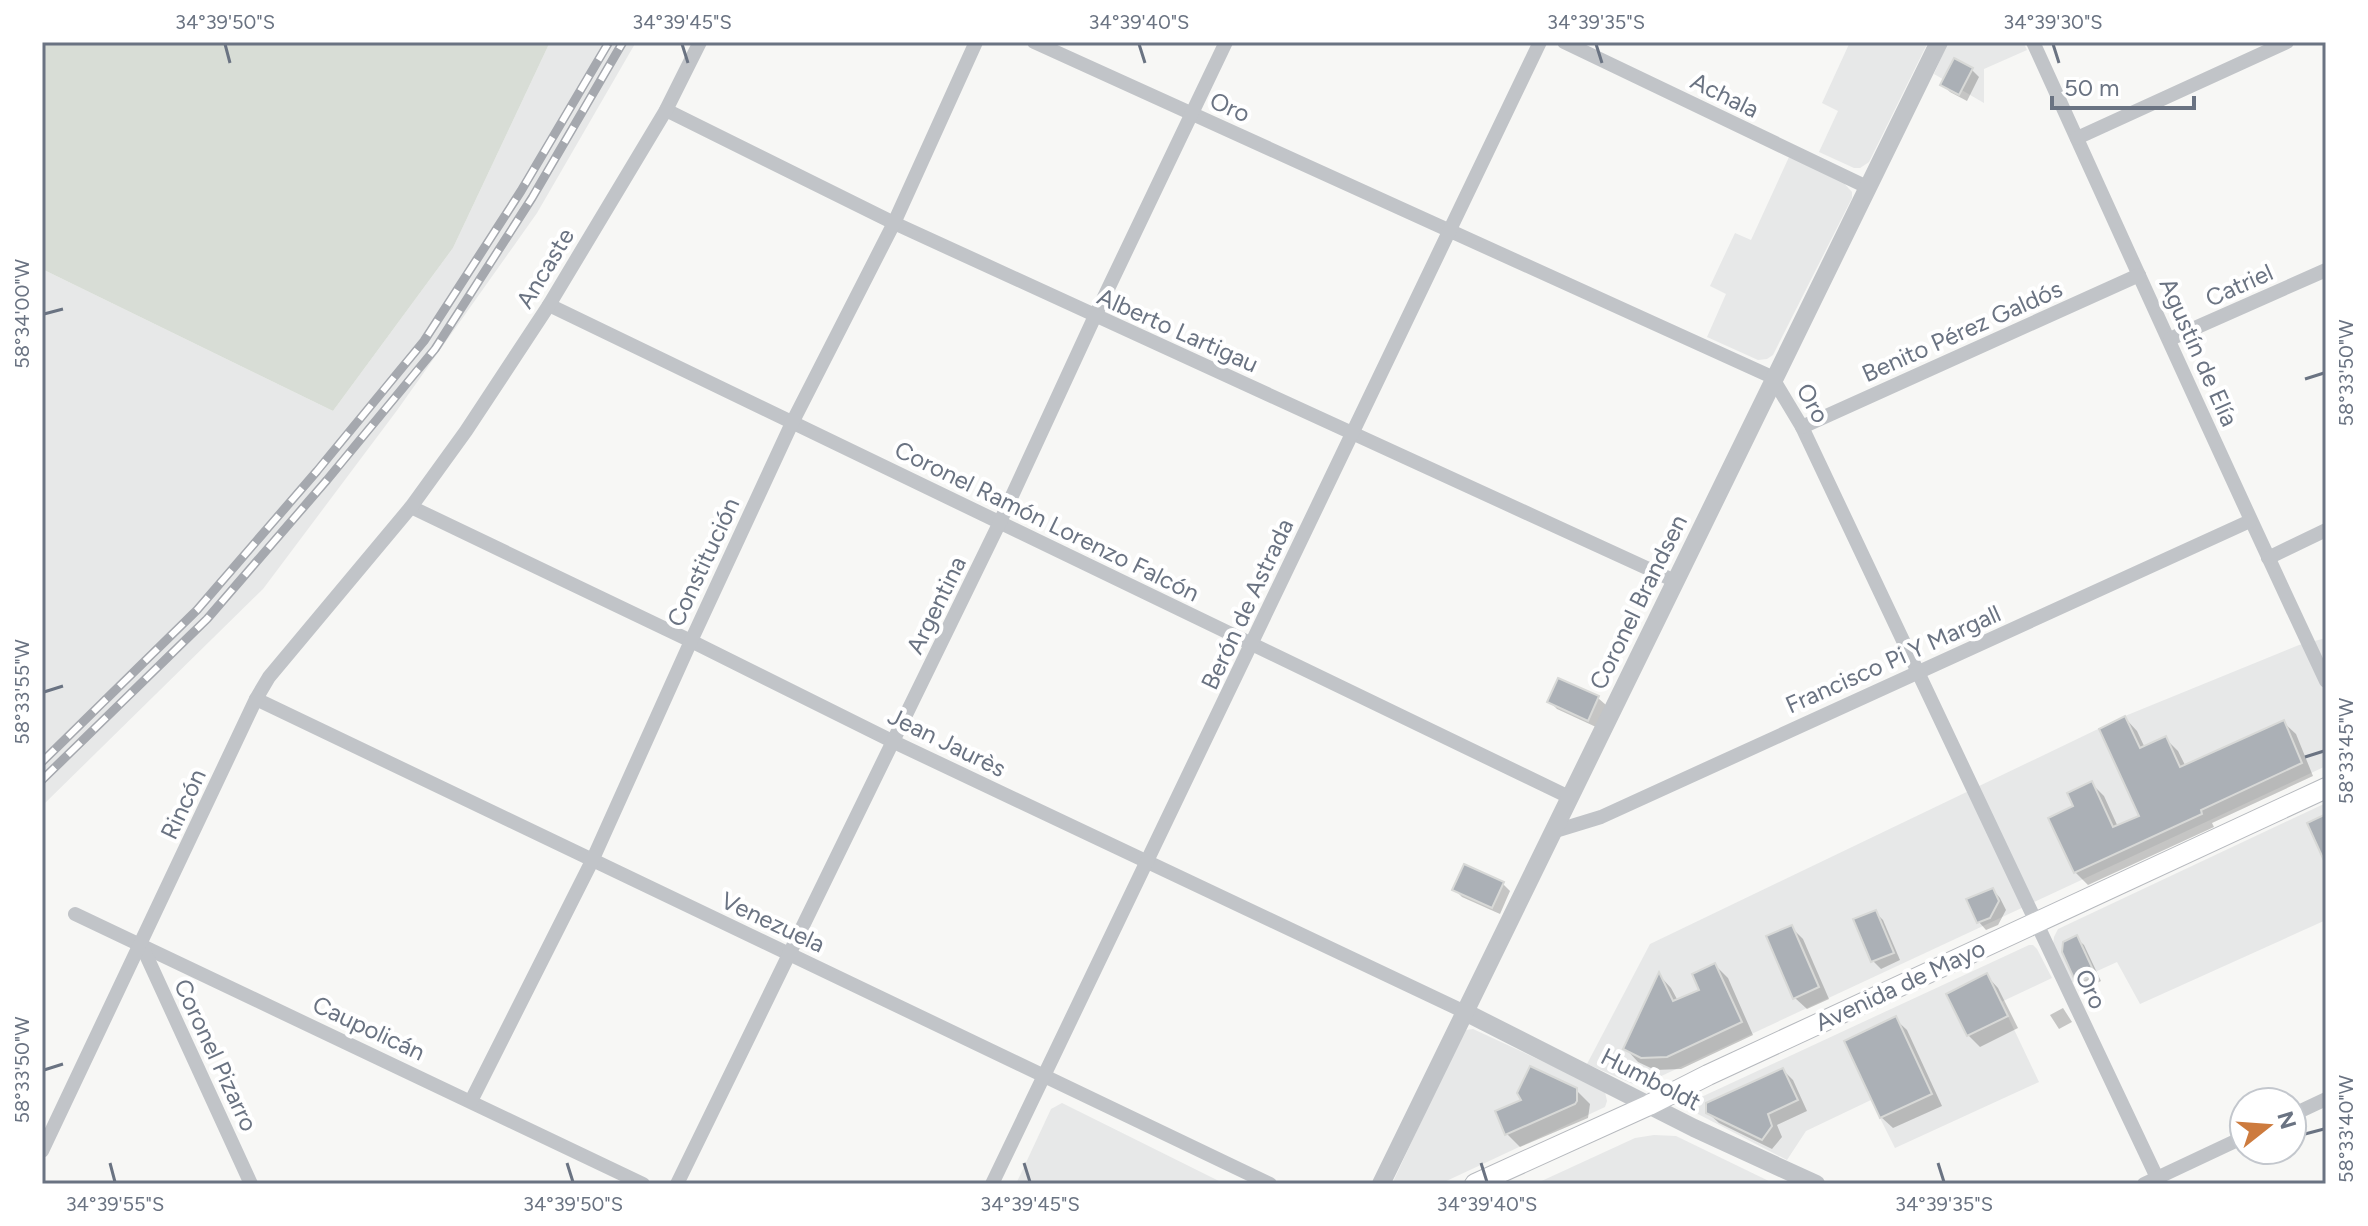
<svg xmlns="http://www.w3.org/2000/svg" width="2368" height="1226" font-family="Figtree,sans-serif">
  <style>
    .built { fill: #e7e8e8 }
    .green { fill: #d8ddd6 }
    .shadow { fill: #0003 }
    .building { fill: #abb0b6; stroke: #d8d9d7; stroke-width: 2 }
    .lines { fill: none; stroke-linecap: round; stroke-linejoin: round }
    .secondary-casing { stroke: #b6b9be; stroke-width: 22 }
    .minor { stroke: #c1c4c8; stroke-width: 14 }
    .tertiary { stroke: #c1c4c8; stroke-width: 18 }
    .secondary { stroke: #fff; stroke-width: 20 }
    .rail-casing { stroke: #a5a8ae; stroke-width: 9 }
    .rail { stroke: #fff; stroke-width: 6; stroke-dasharray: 18; stroke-linecap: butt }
    .ticks { fill: none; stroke: #6a7382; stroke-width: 3 }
    .labels { text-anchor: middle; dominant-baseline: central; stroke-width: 8; stroke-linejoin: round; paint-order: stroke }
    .street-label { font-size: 24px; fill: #6a7382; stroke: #fff }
    .neatline { fill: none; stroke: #6a7382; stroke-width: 3 }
    .ticks-label { font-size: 20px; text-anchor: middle; fill: #6a7382 }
  </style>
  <rect width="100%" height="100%" fill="#f7f7f5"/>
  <!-- built -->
  <g class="built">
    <path d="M550 42H636L537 213 398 409 263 589 42 806V269L333 411 453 248Z"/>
    <path d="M1850 42H1928L1869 162 1860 168H1854L1819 152 1838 111 1822 103Z"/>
    <path d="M1948 42H2023L2027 50 1984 69V103L1934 74Z"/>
    <path d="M1789 157 1842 181 1852 192V198L1773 355 1767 359 1758 360 1707 337 1726 294 1710 286 1735 233 1751 240Z"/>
    <path d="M2326 638V766L1642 1085 1633 1084 1587 1064 1650 944 2125 716 2299 645Z"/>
    <path d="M2326 803V920L2140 1004 2117 962 2071 983 2053 945 2054 937 2058 929Z"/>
    <path d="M2029 945H2033L2037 949 2052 978 2001 1002 2039 1082 1895 1148 1871 1100 1806 1131 1787 1160 1696 1113 1692 1107V1102L1697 1099Z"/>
    <path d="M1473 1029 1600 1088 1605 1092 1607 1101 1605 1107 1440 1184H1392L1462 1034 1466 1030Z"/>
    <path d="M1062 1103 1225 1184H1016L1051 1109Z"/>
    <path d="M1654 1135 1676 1136 1775 1184H1535L1635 1138Z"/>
  </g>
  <!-- green -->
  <path class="green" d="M42 42H550L453 248 333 411 42 269Z"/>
  <!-- shadow -->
  <g class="shadow">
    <path d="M1972 70 1979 77 1967 101 1950 92 1943 85Z"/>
    <path d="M1598 698 1606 705 1596 727 1557 709 1549 701Z"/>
    <path d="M2125 718 2137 731 2145 748 2166 739 2178 751 2186 767 2283 722 2296 734 2313 776 2212 823 2214 827 2088 885 2075 872 2076 807 2092 784 2104 796 2118 827 2142 817Z"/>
    <path d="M1503 884 1510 891 1500 914 1462 897 1455 890Z"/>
    <path d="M1993 890 2000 898 2006 910 1998 925 1986 930 1979 922Z"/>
    <path d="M1875 912 1883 920 1900 960 1881 969 1873 961Z"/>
    <path d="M1791 927 1803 939 1829 999 1807 1009 1795 998Z"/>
    <path d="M2076 938 2084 945 2101 981 2085 989 2078 982Z"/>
    <path d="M1715 965 1728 978 1753 1035 1681 1069 1655 1070 1638 1062 1626 1049 1660 976 1671 988 1678 1001 1701 990Z"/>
    <path d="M1987 976 1998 988 2018 1028 1980 1047 1968 1035Z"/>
    <path d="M2063 1008 2072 1022 2059 1029 2050 1015Z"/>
    <path d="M1895 1019 1907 1030 1942 1106 1893 1128 1881 1117Z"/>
    <path d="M1783 1070 1793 1080 1807 1111 1777 1125 1782 1137 1772 1149 1719 1123 1708 1113Z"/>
    <path d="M1576 1090 1590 1104 1588 1118 1520 1147 1507 1134Z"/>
  </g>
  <!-- building -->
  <g class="building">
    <path d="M1954 58 1973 68 1959 95 1940 85Z"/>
    <path d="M1558 678 1599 696 1588 721 1547 702Z"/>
    <path d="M2125 716 2140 748 2166 736 2180 767 2284 720 2302 763 2201 810 2202 814 2074 873 2048 818 2073 806 2067 793 2092 781 2113 827 2139 816 2099 729Z"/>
    <path d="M2326 814V865L2307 823Z"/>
    <path d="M1464 864 1504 882 1492 908 1452 890Z"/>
    <path d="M1993 888 1999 901 1990 918 1977 923 1966 899Z"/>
    <path d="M1876 910 1894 953 1871 962 1853 919Z"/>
    <path d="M1792 925 1819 987 1793 999 1766 936Z"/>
    <path d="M2077 935 2095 974 2076 983 2062 952 2063 942Z"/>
    <path d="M1715 963 1742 1022 1667 1057 1641 1058 1623 1049 1659 972 1673 1001 1699 990 1692 974Z"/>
    <path d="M1987 973 2008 1016 1967 1036 1946 994Z"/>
    <path d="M1896 1016 1932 1094 1880 1118 1844 1041Z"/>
    <path d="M1530 1066 1577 1088V1101L1575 1104 1505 1135 1495 1111 1521 1100 1517 1093Z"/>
    <path d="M1783 1068 1798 1100 1768 1114 1772 1126 1762 1140 1706 1113V1103Z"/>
  </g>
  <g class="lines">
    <!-- secondary casing -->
    <g class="secondary-casing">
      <path id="secondary" d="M1475 1184 1649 1105 1708 1075 2326 788"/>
    </g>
    <!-- minor -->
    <g class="minor">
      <path d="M1034 42 1772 377 1802 427 2160 1184"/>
      <path d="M1564 42 1867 187"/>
      <path d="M2033 42C2130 255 2226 469 2326 681"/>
      <path d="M666 110 894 223 1675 581"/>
      <path d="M2077 138 2287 42"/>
      <path d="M549 305 1569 797"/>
      <path d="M2170 339 2326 270"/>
      <path d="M1802 427 2139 275"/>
      <path d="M411 507 691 641 894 742 1465 1012"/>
      <path d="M2268 558 2326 530"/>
      <path d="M256 699 1270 1184"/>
      <path d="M1552 832 1601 817 2250 521"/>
      <path d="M75 914 643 1184"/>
      <path d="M141 944 251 1184"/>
      <path d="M471 1101 592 861 691 641 792 423 894 223 976 42"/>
      <path d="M2292 1115 2326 1099"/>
      <path d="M42 1151 256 699 269 677 411 507 466 431 549 305 666 110 700 42"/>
      <path d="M677 1184 999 524 1095 316 1226 42"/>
      <path d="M992 1184 1540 42"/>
      <path d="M2144 1184 2244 1137"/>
    </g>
    <!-- tertiary -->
    <g class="tertiary">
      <path d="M1465 1012 1694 1128 1816 1184"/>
      <path d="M1381 1184C1567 803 1750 421 1939 42"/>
    </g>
    <!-- secondary -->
    <use href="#secondary" class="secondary"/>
    <!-- rail casing -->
    <g class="rail-casing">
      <g id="rail">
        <path d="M42 762 197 610 317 471 424 341 521 191 609 42"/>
        <path d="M42 780 207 619 327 480 435 349 532 198 623 42"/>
      </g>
    </g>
    <!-- rail -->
    <use href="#rail" class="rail"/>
  </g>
  <!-- ticks -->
  <path class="ticks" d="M225 44 230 63M682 44 688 63M1139 44 1145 63M1596 44 1602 63M2053 44 2059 63M44 314 63 309M2305 379 2324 373M44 692 63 686M2305 757 2324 751M44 1070 63 1064M2305 1134 2324 1129M110 1163 115 1182M567 1163 573 1182M1024 1163 1030 1182M1481 1163 1487 1182M1938 1163 1944 1182"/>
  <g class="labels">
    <!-- street labels -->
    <g class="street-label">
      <text transform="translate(1725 95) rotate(26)">Achala</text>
      <text transform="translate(1230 107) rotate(24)">Oro</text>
      <text transform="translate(545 268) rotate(-59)">Ancaste</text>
      <text transform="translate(2239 285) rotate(-24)">Catriel</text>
      <text transform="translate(1178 330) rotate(24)">Alberto Lartigau</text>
      <text transform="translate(1962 331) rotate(-24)">Benito Pérez Galdós</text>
      <text transform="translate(2199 352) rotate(66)">Agustín de Elía</text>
      <text transform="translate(1813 403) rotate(61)">Oro</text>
      <text transform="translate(1047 521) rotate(26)">Coronel Ramón Lorenzo Falcón</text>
      <text transform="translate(703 562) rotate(-65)">Constitución</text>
      <text transform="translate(1638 602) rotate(-64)">Coronel Brandsen</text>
      <text transform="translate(1247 604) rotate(-65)">Berón de Astrada</text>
      <text transform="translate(936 605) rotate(-64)">Argentina</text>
      <text transform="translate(1893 659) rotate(-24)">Francisco Pi Y Margall</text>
      <text transform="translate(947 742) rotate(26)">Jean Jaurès</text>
      <text transform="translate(183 804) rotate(-65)">Rincón</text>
      <text transform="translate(773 922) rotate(25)">Venezuela</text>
      <text transform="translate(1900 985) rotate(-25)">Avenida de Mayo</text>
      <text transform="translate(2091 989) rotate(64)">Oro</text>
      <text transform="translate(369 1028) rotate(25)">Caupolicán</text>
      <text transform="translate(216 1055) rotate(65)">Coronel Pizarro</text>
      <text transform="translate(1651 1079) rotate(27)">Humboldt</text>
    </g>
  </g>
  <!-- border -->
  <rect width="2368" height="1226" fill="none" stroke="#ffffff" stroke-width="88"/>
  <!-- north arrow -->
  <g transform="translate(2268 1126) rotate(73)"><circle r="38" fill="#ffffff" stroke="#c3c7cd" stroke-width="2"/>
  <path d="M0-6L14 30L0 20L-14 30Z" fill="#cd7b3e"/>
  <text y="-12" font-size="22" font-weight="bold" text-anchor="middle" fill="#6a7382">N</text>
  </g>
  <!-- scale -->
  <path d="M2052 96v12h142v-12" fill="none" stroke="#6a7382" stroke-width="4"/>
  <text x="2064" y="96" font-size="24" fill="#6a7382" stroke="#ffffff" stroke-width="6" paint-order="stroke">50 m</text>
  <rect x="44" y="44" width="2280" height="1138" class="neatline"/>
  <g class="ticks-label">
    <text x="225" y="29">34°39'50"S</text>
    <text x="682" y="29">34°39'45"S</text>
    <text x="1139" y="29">34°39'40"S</text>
    <text x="1596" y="29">34°39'35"S</text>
    <text x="2053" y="29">34°39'30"S</text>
    <text transform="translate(22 314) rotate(-90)" y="7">58°34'00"W</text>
    <text transform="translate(2346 373) rotate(-90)" y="7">58°33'50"W</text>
    <text transform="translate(22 692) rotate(-90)" y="7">58°33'55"W</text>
    <text transform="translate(2346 751) rotate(-90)" y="7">58°33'45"W</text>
    <text transform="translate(22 1070) rotate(-90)" y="7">58°33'50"W</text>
    <text transform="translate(2346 1129) rotate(-90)" y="7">58°33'40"W</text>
    <text x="115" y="1211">34°39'55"S</text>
    <text x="573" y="1211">34°39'50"S</text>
    <text x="1030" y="1211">34°39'45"S</text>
    <text x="1487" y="1211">34°39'40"S</text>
    <text x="1944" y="1211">34°39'35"S</text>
  </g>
</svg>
